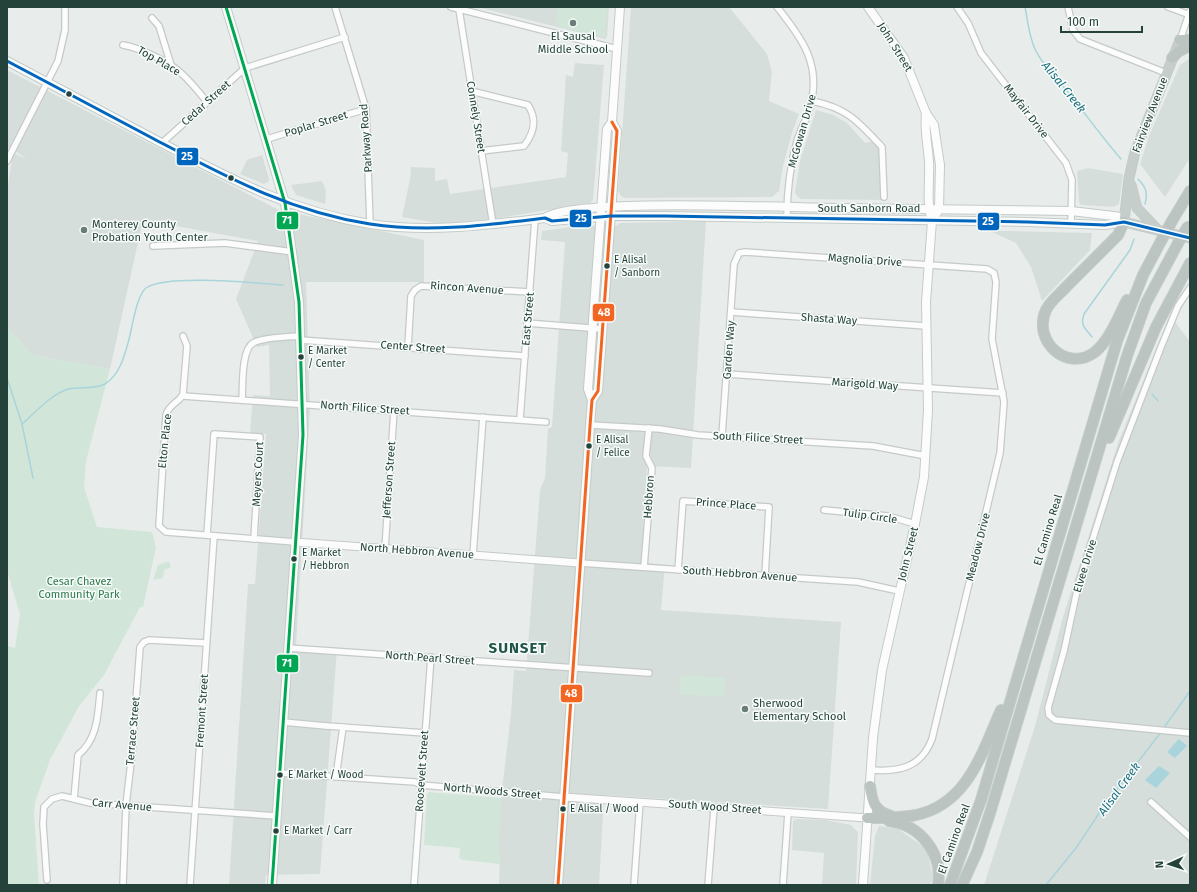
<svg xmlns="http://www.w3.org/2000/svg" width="1197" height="892" font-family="'Fira Sans',sans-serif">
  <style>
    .built { fill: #d6dedb }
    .green { fill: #d1e6d8 }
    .water { fill: #a9d4db }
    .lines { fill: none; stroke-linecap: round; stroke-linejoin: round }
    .stream { stroke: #a9d4db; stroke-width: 1.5 }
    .minor-casing { stroke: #c5cac8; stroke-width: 8 }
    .tertiary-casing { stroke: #c5cac8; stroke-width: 9 }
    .secondary-casing { stroke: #c3cbc8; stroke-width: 10 }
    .trunk-casing { stroke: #c3ccc9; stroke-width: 11 }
    .motorway-casing { stroke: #c3ccc9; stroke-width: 12 }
    .minor { stroke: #fcfcfc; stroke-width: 5.5 }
    .tertiary { stroke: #fcfcfc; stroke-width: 7 }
    .secondary { stroke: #fcfcfc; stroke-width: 8 }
    .trunk { stroke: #c6cecc; stroke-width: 9 }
    .motorway { stroke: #bcc4c2; stroke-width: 10 }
    .motorway-bridge-casing { stroke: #c3ccc9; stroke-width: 12; stroke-linecap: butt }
    .motorway-bridge { stroke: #bcc4c2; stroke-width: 10 }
    .bus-1-casing { stroke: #f7fbf9; stroke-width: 6 }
    .bus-2-casing { stroke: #f7fbf9; stroke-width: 6 }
    .bus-3-casing { stroke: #f7fbf9; stroke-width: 6 }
    .bus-1 { stroke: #f26522; stroke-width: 3 }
    .bus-2 { stroke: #00a651; stroke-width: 3 }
    .bus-3 { stroke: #0065bd; stroke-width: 3 }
    .poi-dot { fill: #697e78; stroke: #f7fbf9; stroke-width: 1.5 }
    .bus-dot { fill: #24423a; stroke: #f7fbf9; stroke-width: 1.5 }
    .labels { text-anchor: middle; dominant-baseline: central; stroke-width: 3; stroke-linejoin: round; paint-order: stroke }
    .bus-label { font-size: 10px; fill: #24423a; stroke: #f7fbf9; text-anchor: start }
    .poi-label { font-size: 11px; fill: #24423a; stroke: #f7fbf9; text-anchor: start }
    .street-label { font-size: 11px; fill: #24423a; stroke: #f7fbf9 }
    .park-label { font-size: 11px; fill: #2d7a4b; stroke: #f7fbf9 }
    .water-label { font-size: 12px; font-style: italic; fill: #1c6f80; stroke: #f7fbf9 }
    .district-label { font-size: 15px; font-weight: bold; letter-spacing: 1px; fill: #1f5548; stroke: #f7fbf9 }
    .line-badge { stroke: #f7fbf9; stroke-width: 1.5 }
    .badge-label { font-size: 11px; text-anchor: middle; font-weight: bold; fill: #fff }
  </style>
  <rect width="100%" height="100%" fill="#e8edeb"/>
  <!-- built -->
  <g class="built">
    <path d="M477 7H609L607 37 605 39Z"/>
    <path d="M631 7H729L767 54 772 72 769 101 799 114 792 133 783 166 779 191 772 197 625 198 621 196 618 191Z"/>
    <path d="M1190 58V158L1165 197 1140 164 1149 136 1180 65Z"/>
    <path d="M575 63 604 65 593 200 590 203 499 218 442 224 402 217 410 179 411 167 435 168V181L447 179 450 194 566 177 568 153 561 151 566 75 573 77Z"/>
    <path d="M7 70 279 210 424 240V282H306L310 410 296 646 337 649 320 874 266 875 265 885H229L248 584H255L266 434 250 433 253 395 270 396 269 345 257 347 236 299 258 241 143 220 110 369 32 355 7 326V190L13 153 27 159 7 146Z"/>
    <path d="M816 110 833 115 847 123 865 143 874 141 880 151 882 200 801 199 797 196 795 192 800 161Z"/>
    <path d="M262 155 269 179 268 182 264 184 240 174 247 160Z"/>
    <path d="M1088 168 1123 174 1119 204 1113 207 1081 205 1079 202 1077 171Z"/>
    <path d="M322 181 326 191 325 204 296 195 291 185Z"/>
    <path d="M706 221 691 468 647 466 641 562 665 565 661 610 841 622 828 809 604 795 599 885H499L500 853 498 852 497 841 501 798 511 714 514 670 526 671 540 490 545 478 548 429 552 427 565 242 541 240 542 231 578 226H616L620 223Z"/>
    <path d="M990 231H1009L1092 233 1090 250 1042 301 1031 267 1016 243Z"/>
    <path d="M1170 315 1190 342V885H984L1035 726 1063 617 1118 443Z"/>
    <path d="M797 819 825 820 851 825 858 832 856 885H822L824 853 792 850 793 821Z"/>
    <path d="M879 826 898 829 927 849 933 877 930 885H870L875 836Z"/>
  </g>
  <!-- green -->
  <g class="green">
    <path d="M559 7H607L605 37 560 27V23L556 22Z"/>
    <path d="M7 326 32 355 110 369 86 461 84 487 97 527 152 532 156 547 143 607H140L104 675 79 706 50 760 35 802 34 814 39 885H7V646L15 648 20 614 7 571Z"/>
    <path d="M169 561 171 567 164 570 163 578 153 580 158 565Z"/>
    <path d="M681 675 725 678 724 697 679 694Z"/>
    <path d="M429 792 501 798 498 852H500V864L463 860 459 858 460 848 424 845 427 795Z"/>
  </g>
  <!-- water -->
  <g class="water">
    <path d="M1179 739 1187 746 1175 758 1167 752Z"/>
    <path d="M1159 766 1170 773 1156 788 1145 780Z"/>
  </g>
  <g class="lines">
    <!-- stream -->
    <g class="stream">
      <path d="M1025 7C1028 22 1029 38 1036 51 1042 64 1054 74 1062 85 1083 110 1100 135 1121 159"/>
      <path d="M1138 179C1146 187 1148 193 1145 204"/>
      <path d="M1092 337C1085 328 1080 326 1084 314L1130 250 1134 239"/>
      <path d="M7 378 22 424 33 478"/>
      <path d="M1152 394 1158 401"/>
      <path d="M22 424C36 412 50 395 68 389 79 386 94 390 105 384 119 375 124 358 128 343 132 330 136 296 146 288 166 274 256 283 283 285"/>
      <path d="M1163 729 1190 691"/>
      <path d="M1046 885 1076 848 1102 809 1161 732"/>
    </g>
    <!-- minor casing -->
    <g class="minor-casing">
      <g id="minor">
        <path d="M335 7 366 109 370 224"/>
        <path d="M451 7 617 49"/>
        <path d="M777 7C802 38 822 65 810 107 807 119 800 130 797 141 790 166 787 191 787 217"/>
        <path d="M957 7 968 23 981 53 1066 163 1072 180 1071 223"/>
        <path d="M1068 7 1073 30 1080 39 1166 73"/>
        <path d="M1168 7 1190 15"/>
        <path d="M459 9 493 225"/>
        <path d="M152 18 159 26 171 65"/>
        <path d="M1180 40 1190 11"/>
        <path d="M123 45C140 48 170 62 182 74 191 82 199 92 207 102"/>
        <path d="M471 91 528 105C537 119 535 132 524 146L481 151"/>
        <path d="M812 101C847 108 858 121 882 147L884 197"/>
        <path d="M267 139 366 109"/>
        <path d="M162 143 245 68 345 37"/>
        <path d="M7 161 58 61 65 30V7"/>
        <path d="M153 246 225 243 293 252"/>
        <path d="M1190 288 1178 306 1161 347 1117 462 1078 586 1064 651 1048 708 1049 715 1055 720 1190 733"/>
        <path d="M731 312 926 326"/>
        <path d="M527 323 602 329"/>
        <path d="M183 336 187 346 183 394C180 402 169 404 166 415L159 526 166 532 295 542"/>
        <path d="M300 340 525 356"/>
        <path d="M408 347 411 296 415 290 421 286 530 292"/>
        <path d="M727 374 1003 393"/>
        <path d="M183 396 546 422"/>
        <path d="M242 400C243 387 241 350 253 343 263 337 288 337 300 336"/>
        <path d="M520 419 535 219"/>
        <path d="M590 425 660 429 698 435 873 446 926 456"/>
        <path d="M722 436 734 264 739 253 745 252 987 269 994 273 996 282 992 339 1004 402 1000 453 932 739C921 768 899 772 871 770"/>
        <path d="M824 510 888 516 915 524"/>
        <path d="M207 535 214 434 260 437 254 539"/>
        <path d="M385 549 394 410"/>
        <path d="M473 555 483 417"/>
        <path d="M580 563 858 582 899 591"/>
        <path d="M644 567 652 468 646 456 649 428"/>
        <path d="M678 570 683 501 769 507 765 576"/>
        <path d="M288 648 649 673"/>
        <path d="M283 722 326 726"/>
        <path d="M327 726 425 733"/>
        <path d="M280 773 415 782 421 785 564 797"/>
        <path d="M336 777 343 727"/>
        <path d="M74 799 78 755C97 740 98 716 100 693"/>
        <path d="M1151 802 1190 837"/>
        <path d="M47 880 43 824 44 807 52 799 62 796 90 803 277 816"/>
        <path d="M123 885 126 805 132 754 140 647 144 642 149 640 206 643"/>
        <path d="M190 885 214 536"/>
        <path d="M414 885 431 657"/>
        <path d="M634 885 640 802"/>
        <path d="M708 885 714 808"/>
        <path d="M783 885 788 813"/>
      </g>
    </g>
    <!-- tertiary casing -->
    <g class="tertiary-casing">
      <g id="tertiary">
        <path d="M295 542 580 563"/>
        <path d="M564 797 867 818"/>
      </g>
    </g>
    <!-- secondary casing -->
    <g class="secondary-casing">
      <g id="secondary">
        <path d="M226 7 285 203 299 302 303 435 272 885"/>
        <path d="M868 7 904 58 926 113 934 125 940 165 939 209 937 213"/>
        <path d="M7 61C56 87 105 113 154 139 227 177 288 211 370 224 429 233 487 225 545 218L552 221 611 216H665L1028 222 1105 225 1124 222"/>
        <path d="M545 218C570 197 792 208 838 208 915 209 993 210 1071 211L1114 216 1119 217 1124 222"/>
        <path d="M592 400 588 389 607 129 612 122 620 7"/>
        <path d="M558 885 590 426 592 400 598 391 617 131 612 122"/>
        <path d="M863 885 873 738 882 670 915 524 924 477 928 410 926 302 932 221C926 202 930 182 929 162 928 146 924 129 926 113"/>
      </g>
    </g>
    <!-- trunk casing -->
    <g class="trunk-casing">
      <g id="trunk">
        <path d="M1180 40 1135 152 1129 178 1124 222 1190 238"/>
        <path d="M1131 185 1137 208 1156 228"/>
      </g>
    </g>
    <!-- motorway casing -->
    <g class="motorway-casing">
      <g id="motorway">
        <path d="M1180 40H1190"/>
        <path d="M1172 58 1179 51 1190 46"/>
        <path d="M1172 221 1190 191"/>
        <path d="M1124 222 1118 235C1101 252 1085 268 1068 285 1061 293 1051 300 1046 310 1032 341 1067 373 1095 352 1110 340 1118 317 1127 300"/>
        <path d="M1109 438 1156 327 1190 263"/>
        <path d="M870 786C872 802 874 811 891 816"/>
        <path d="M867 818C883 818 900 818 916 815 968 804 982 752 1001 710"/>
        <path d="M889 821C921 825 943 854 938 885"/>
        <path d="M950 885 981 800 1117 341 1143 275 1161 241"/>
        <path d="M962 885 977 852 990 813 1127 356 1146 303 1177 245"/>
      </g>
    </g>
    <!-- minor -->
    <use href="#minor" class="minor"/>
    <!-- tertiary -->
    <use href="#tertiary" class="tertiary"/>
    <!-- secondary -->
    <use href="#secondary" class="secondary"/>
    <!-- trunk -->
    <use href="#trunk" class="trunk"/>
    <!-- motorway -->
    <use href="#motorway" class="motorway"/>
    <!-- motorway-bridge casing -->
    <g class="motorway-bridge-casing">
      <g id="motorway-bridge">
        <path d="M1161 241 1172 221"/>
        <path d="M1177 245 1188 226"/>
      </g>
    </g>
    <!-- motorway-bridge -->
    <use href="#motorway-bridge" class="motorway-bridge"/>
    <!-- bus-1 casing -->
    <g class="bus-1-casing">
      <path id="bus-1" d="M558 885 590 426 592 400 598 391 617 131 612 122"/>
    </g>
    <!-- bus-2 casing -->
    <g class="bus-2-casing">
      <path id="bus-2" d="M226 7 285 203 299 302 303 435 272 885"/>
    </g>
    <!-- bus-3 casing -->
    <g class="bus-3-casing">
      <path id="bus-3" d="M7 61C56 87 105 113 154 139 227 177 288 211 370 224 429 233 487 225 545 218L552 221 611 216H665L1028 222 1105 225 1124 222 1190 238"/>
    </g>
    <!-- bus-1 -->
    <use href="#bus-1" class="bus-1"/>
    <!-- bus-2 -->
    <use href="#bus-2" class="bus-2"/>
    <!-- bus-3 -->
    <use href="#bus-3" class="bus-3"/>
  </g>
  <!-- markers -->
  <g class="poi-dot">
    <circle cx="573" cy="23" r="4"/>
    <circle cx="84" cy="230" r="4"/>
    <circle cx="745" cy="709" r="4"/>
  </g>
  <g class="bus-dot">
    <circle cx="69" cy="94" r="3.5"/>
    <circle cx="231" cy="178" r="3.5"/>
    <circle cx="607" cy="266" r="3.5"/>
    <circle cx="301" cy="357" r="3.5"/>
    <circle cx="589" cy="446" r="3.5"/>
    <circle cx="294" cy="559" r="3.5"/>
    <circle cx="280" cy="775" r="3.5"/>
    <circle cx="563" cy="809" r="3.5"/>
    <circle cx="276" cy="831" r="3.5"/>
  </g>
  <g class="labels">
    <!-- bus labels -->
    <g class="bus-label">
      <text x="614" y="260">E Alisal<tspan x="614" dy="13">/ Sanborn</tspan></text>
      <text x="308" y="351">E Market<tspan x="308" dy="13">/ Center</tspan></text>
      <text x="596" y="440">E Alisal<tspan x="596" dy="13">/ Felice</tspan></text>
      <text x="302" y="553">E Market<tspan x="302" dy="13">/ Hebbron</tspan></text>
      <text x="288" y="775">E Market / Wood</text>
      <text x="570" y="809">E Alisal / Wood</text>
      <text x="284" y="831">E Market / Carr</text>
    </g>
    <!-- poi labels -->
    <g class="poi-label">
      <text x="573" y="36" text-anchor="middle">El Sausal<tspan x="573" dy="13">Middle School</tspan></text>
      <text x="92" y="224">Monterey County<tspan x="92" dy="13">Probation Youth Center</tspan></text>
      <text x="753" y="703">Sherwood<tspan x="753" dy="13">Elementary School</tspan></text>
    </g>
    <!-- street labels -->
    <g class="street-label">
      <text transform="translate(895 47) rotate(58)">John Street</text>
      <text transform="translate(159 61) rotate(30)">Top Place</text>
      <text transform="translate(206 103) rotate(-42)">Cedar Street</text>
      <text transform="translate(1026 111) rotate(52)">Mayfair Drive</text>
      <text transform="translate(1150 115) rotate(-69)">Fairview Avenue</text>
      <text transform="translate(476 117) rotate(81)">Connely Street</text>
      <text transform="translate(316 124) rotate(-17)">Poplar Street</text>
      <text transform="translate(802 131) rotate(-74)">McGowan Drive</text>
      <text transform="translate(366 138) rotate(-94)">Parkway Road</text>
      <text x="869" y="208">South Sanborn Road</text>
      <text transform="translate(865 260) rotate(4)">Magnolia Drive</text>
      <text transform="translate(467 288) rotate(4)">Rincon Avenue</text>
      <text transform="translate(528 319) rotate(-85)">East Street</text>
      <text transform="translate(829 319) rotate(4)">Shasta Way</text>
      <text transform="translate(413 347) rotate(4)">Center Street</text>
      <text transform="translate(729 350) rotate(-86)">Garden Way</text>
      <text transform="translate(865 384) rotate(4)">Marigold Way</text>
      <text transform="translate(365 408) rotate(4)">North Filice Street</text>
      <text transform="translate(758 438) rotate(3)">South Filice Street</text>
      <text transform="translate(165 441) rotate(-84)">Elton Place</text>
      <text transform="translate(258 474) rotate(-87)">Meyers Court</text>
      <text transform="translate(389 480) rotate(-86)">Jefferson Street</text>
      <text transform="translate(649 497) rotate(-86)">Hebbron</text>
      <text transform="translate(726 504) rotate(4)">Prince Place</text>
      <text transform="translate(870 516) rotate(8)">Tulip Circle</text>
      <text transform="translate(1048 530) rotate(-73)">El Camino Real</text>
      <text transform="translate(978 547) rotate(-76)">Meadow Drive</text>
      <text transform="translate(417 551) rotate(4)">North Hebbron Avenue</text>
      <text transform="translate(908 554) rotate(-76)">John Street</text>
      <text transform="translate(1085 566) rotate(-73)">Elvee Drive</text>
      <text transform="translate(740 574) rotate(4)">South Hebbron Avenue</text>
      <text transform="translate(430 658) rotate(4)">North Pearl Street</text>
      <text transform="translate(202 711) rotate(-86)">Fremont Street</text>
      <text transform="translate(133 731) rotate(-85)">Terrace Street</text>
      <text transform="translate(422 771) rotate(-86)">Roosevelt Street</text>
      <text transform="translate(492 791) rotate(5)">North Woods Street</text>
      <text transform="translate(122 805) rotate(5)">Carr Avenue</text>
      <text transform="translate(715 807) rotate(4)">South Wood Street</text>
      <text transform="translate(954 839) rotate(-70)">El Camino Real</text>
    </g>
    <!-- park labels -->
    <g class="park-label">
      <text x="79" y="581">Cesar Chavez<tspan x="79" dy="13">Community Park</tspan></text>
    </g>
    <!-- water labels -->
    <g class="water-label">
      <text transform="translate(1064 87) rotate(51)">Alisal Creek</text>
      <text transform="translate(1119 789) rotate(-54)">Alisal Creek</text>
    </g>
    <!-- district labels -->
    <g class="district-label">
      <text x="518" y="648">SUNSET</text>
    </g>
  </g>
  <g class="line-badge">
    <rect x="176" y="147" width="23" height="19" rx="4" fill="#0065bd"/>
    <rect x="569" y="209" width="23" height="19" rx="4" fill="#0065bd"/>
    <rect x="276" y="211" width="23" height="19" rx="4" fill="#00a651"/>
    <rect x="977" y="212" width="23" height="19" rx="4" fill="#0065bd"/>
    <rect x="592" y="303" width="23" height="19" rx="4" fill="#f26522"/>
    <rect x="276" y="654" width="23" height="19" rx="4" fill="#00a651"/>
    <rect x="560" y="684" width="23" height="19" rx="4" fill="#f26522"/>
  </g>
  <g class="badge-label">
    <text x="187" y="160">25</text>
    <text x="581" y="222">25</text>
    <text x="287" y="224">71</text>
    <text x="988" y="225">25</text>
    <text x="604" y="316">48</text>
    <text x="287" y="667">71</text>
    <text x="571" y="697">48</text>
  </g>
  <!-- border -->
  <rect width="1197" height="892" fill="none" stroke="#24423a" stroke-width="16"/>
  <!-- north arrow -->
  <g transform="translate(1169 864) rotate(267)" stroke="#f7fbf9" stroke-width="3" paint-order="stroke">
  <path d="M0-3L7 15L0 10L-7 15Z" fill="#24423a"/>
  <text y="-6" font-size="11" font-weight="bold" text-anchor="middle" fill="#24423a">N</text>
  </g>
  <!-- scale -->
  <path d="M1061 26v6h81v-6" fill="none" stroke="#24423a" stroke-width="2"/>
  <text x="1067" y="26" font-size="12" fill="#24423a" stroke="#f7fbf9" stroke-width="3" paint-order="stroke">100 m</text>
</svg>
